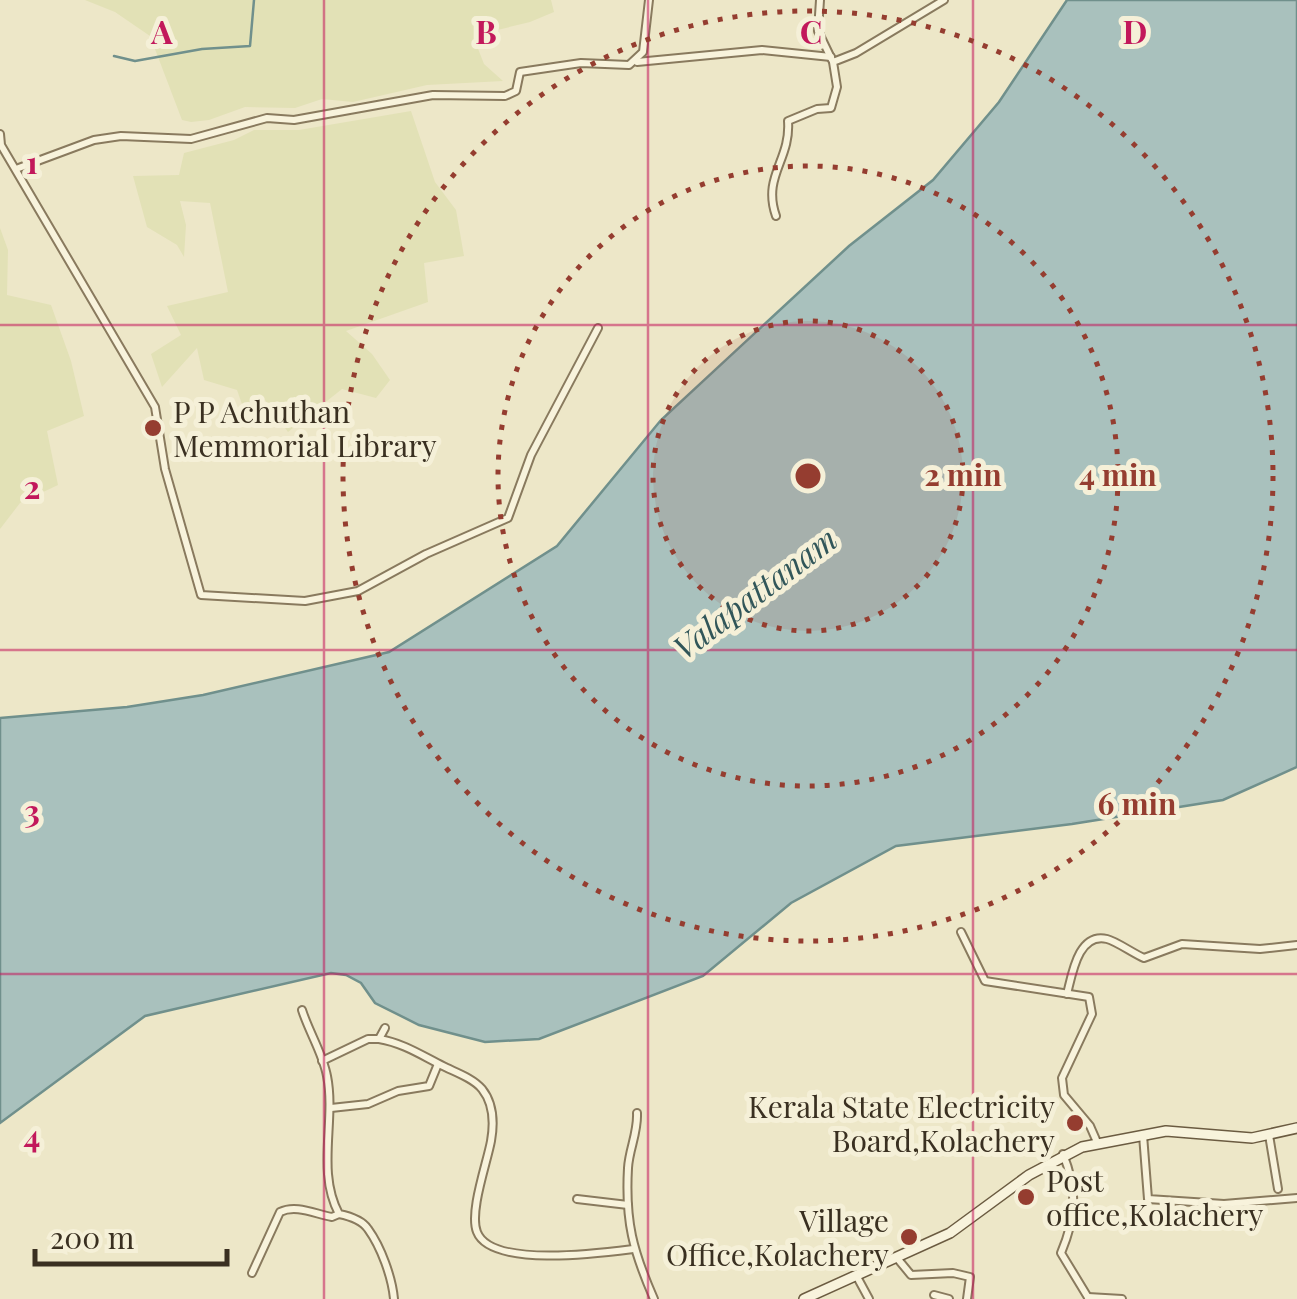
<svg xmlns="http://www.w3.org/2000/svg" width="1297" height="1299" font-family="'Playfair Display',serif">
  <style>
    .farmland { fill: #e2e1b6 }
    .water { fill: #a9c1bd; stroke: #70908c; stroke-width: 2.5 }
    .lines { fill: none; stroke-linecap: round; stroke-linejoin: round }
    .stream { stroke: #70908c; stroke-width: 2.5 }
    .minor-casing { stroke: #897a5e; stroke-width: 10 }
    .secondary-casing { stroke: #6b5b41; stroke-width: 12 }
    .minor { stroke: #f8f3dc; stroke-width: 6 }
    .secondary { stroke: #f8f3dc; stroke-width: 9 }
    .grid { fill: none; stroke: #c2185b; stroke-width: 2.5; stroke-opacity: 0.55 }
    .ring { fill: none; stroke: #953d30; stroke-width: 5; stroke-dasharray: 5 10 }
    .poi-dot { fill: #953d30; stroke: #f5f0d8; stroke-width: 4 }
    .labels { text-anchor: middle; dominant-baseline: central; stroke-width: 10; stroke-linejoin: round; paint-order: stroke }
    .poi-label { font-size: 30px; fill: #3a3021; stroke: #f5f0d8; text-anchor: start }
    .water-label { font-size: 32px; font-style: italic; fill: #315659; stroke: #f5f0d8 }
    .grid-label { font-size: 32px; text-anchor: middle; font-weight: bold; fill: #c2185b; stroke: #f5f0d8; stroke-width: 10; stroke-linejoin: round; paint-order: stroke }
    .centre { fill: #953d30; stroke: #f5f0d8; stroke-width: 5 }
    .ring-label { font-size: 30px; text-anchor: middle; font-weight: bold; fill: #953d30; stroke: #f5f0d8; stroke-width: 10; stroke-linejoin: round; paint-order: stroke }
  </style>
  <rect width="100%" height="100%" fill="#ede7c8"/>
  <!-- farmland -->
  <g class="farmland">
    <path d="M85 0H551L554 12 530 22 489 32 475 41 484 64 503 81 427 85 353 102 322 99 295 108 245 107 209 120 191 122 182 120 150 36 115 12Z"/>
    <path d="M411 111 435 182 456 210 464 256 424 263 428 302 346 331 372 354 390 380 376 398 342 389 288 432 265 400 243 407 237 390 204 380 197 348 162 387 151 354 181 335 167 306 228 292 210 203 180 201 186 225 184 257 177 245 147 227 133 176 179 175 184 153 234 140 254 130H299Z"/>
    <path d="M0 228 8 250 7 295 51 305 71 361 84 416 47 431 58 485 20 503 0 529Z"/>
  </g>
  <!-- water -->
  <path class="water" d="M1067 0H1297V767L1223 800 1072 824 896 846 791 903 703 976 539 1039 485 1042 419 1025 375 1003 361 983 346 975 331 973 145 1016 0 1123V718L127 707 203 695 389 652 557 546 661 420 849 246 933 180 999 102Z"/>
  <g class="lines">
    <!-- stream -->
    <path class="stream" d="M114 56 135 61 202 49 250 46 254 0"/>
    <!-- minor casing -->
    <g class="minor-casing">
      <g id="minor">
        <path d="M820 0 818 31 832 60"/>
        <path d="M637 62 762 50 831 57"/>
        <path d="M0 134 1 145 155 407 165 469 201 595 305 601 358 591 426 554 508 518 531 455 598 328"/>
        <path d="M16 169 94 140 121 136 191 139 267 118 294 120 433 95 505 96 516 91 520 72 581 63 629 65 643 52 649 0"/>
        <path d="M776 216C762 176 791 160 788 121L817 109 831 108 837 87 833 62 856 53 944 0"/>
        <path d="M961 932 985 981 1089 997 1092 1014 1062 1078 1064 1095 1090 1126 1097 1142"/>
        <path d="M1067 994C1072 975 1078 932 1107 939 1116 941 1134 954 1144 958L1182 944 1260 949 1297 945"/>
        <path d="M302 1010C309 1032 323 1054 327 1076 336 1121 316 1171 339 1214 349 1216 362 1220 368 1229 381 1247 392 1277 394 1299"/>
        <path d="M379 1039C403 1043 421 1055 443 1066 455 1072 473 1078 482 1089 494 1104 494 1124 491 1141 487 1163 469 1212 477 1232 491 1268 602 1253 633 1249"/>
        <path d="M322 1061 368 1039H379L385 1028"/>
        <path d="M331 1108 368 1104 398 1091 429 1086 438 1064"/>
        <path d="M637 1113C638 1133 629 1149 628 1168 625 1222 633 1251 654 1299"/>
        <path d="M1143 1135 1148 1199 1224 1204 1297 1198"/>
        <path d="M1269 1135 1278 1189"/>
        <path d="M1063 1154C1078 1191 1076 1217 1061 1253L1089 1299"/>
        <path d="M577 1199 628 1205"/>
        <path d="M897 1258 911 1275 953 1273 970 1277 967 1299"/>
        <path d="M252 1273 280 1212C296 1204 315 1214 332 1217L339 1214"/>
        <path d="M856 1275 869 1299"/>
        <path d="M934 1295 949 1299"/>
        <path d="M1088 1297 1122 1299"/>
      </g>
    </g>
    <!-- secondary casing -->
    <g class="secondary-casing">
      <path id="secondary" d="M804 1299 950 1233 1029 1175 1082 1147 1166 1131 1252 1138 1297 1128"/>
    </g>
    <!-- minor -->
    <use href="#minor" class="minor"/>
    <!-- secondary -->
    <use href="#secondary" class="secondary"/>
  </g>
  <!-- grid -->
  <path class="grid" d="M324 0V1299M648 0V1299M973 0V1299M0 325H1297M0 650H1297M0 974H1297"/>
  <!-- distance rings -->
  <circle cx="808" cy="476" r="155" fill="#953d30" fill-opacity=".12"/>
  <g class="ring">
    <circle cx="808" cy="476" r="155"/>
    <circle cx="808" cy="476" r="310"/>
    <circle cx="808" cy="476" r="465"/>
  </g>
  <!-- markers -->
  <g class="poi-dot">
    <circle cx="153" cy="428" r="10"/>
    <circle cx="1075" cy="1123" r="10"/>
    <circle cx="1026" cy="1197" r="10"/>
    <circle cx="909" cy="1237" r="10"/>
  </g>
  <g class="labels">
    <!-- poi labels -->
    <g class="poi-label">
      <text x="173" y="411">P P Achuthan<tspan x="173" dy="34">Memmorial Library</tspan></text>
      <text x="1055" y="1106" text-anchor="end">Kerala State Electricity<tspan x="1055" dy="34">Board,Kolachery</tspan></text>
      <text x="1046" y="1180">Post<tspan x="1046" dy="34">office,Kolachery</tspan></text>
      <text x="889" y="1220" text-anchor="end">Village<tspan x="889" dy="34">Office,Kolachery</tspan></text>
    </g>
    <!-- water labels -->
    <g class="water-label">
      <text transform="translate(754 592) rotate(-37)">Valapattanam</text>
    </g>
  </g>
  <g class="grid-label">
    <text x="162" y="44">A</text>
    <text x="486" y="44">B</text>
    <text x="811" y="44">C</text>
    <text x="1135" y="44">D</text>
    <text x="32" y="174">1</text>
    <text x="32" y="499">2</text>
    <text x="32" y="823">3</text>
    <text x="32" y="1148">4</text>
  </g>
  <circle cx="808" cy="476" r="15" class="centre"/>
  <g class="ring-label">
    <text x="963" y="486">2 min</text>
    <text x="1118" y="486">4 min</text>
    <text x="1137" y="815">6 min</text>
  </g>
  <!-- scale -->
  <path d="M35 1249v15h192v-15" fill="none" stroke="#3a3021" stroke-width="5"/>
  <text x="50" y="1249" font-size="30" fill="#3a3021" stroke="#f5f0d8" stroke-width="8" paint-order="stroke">200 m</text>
</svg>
